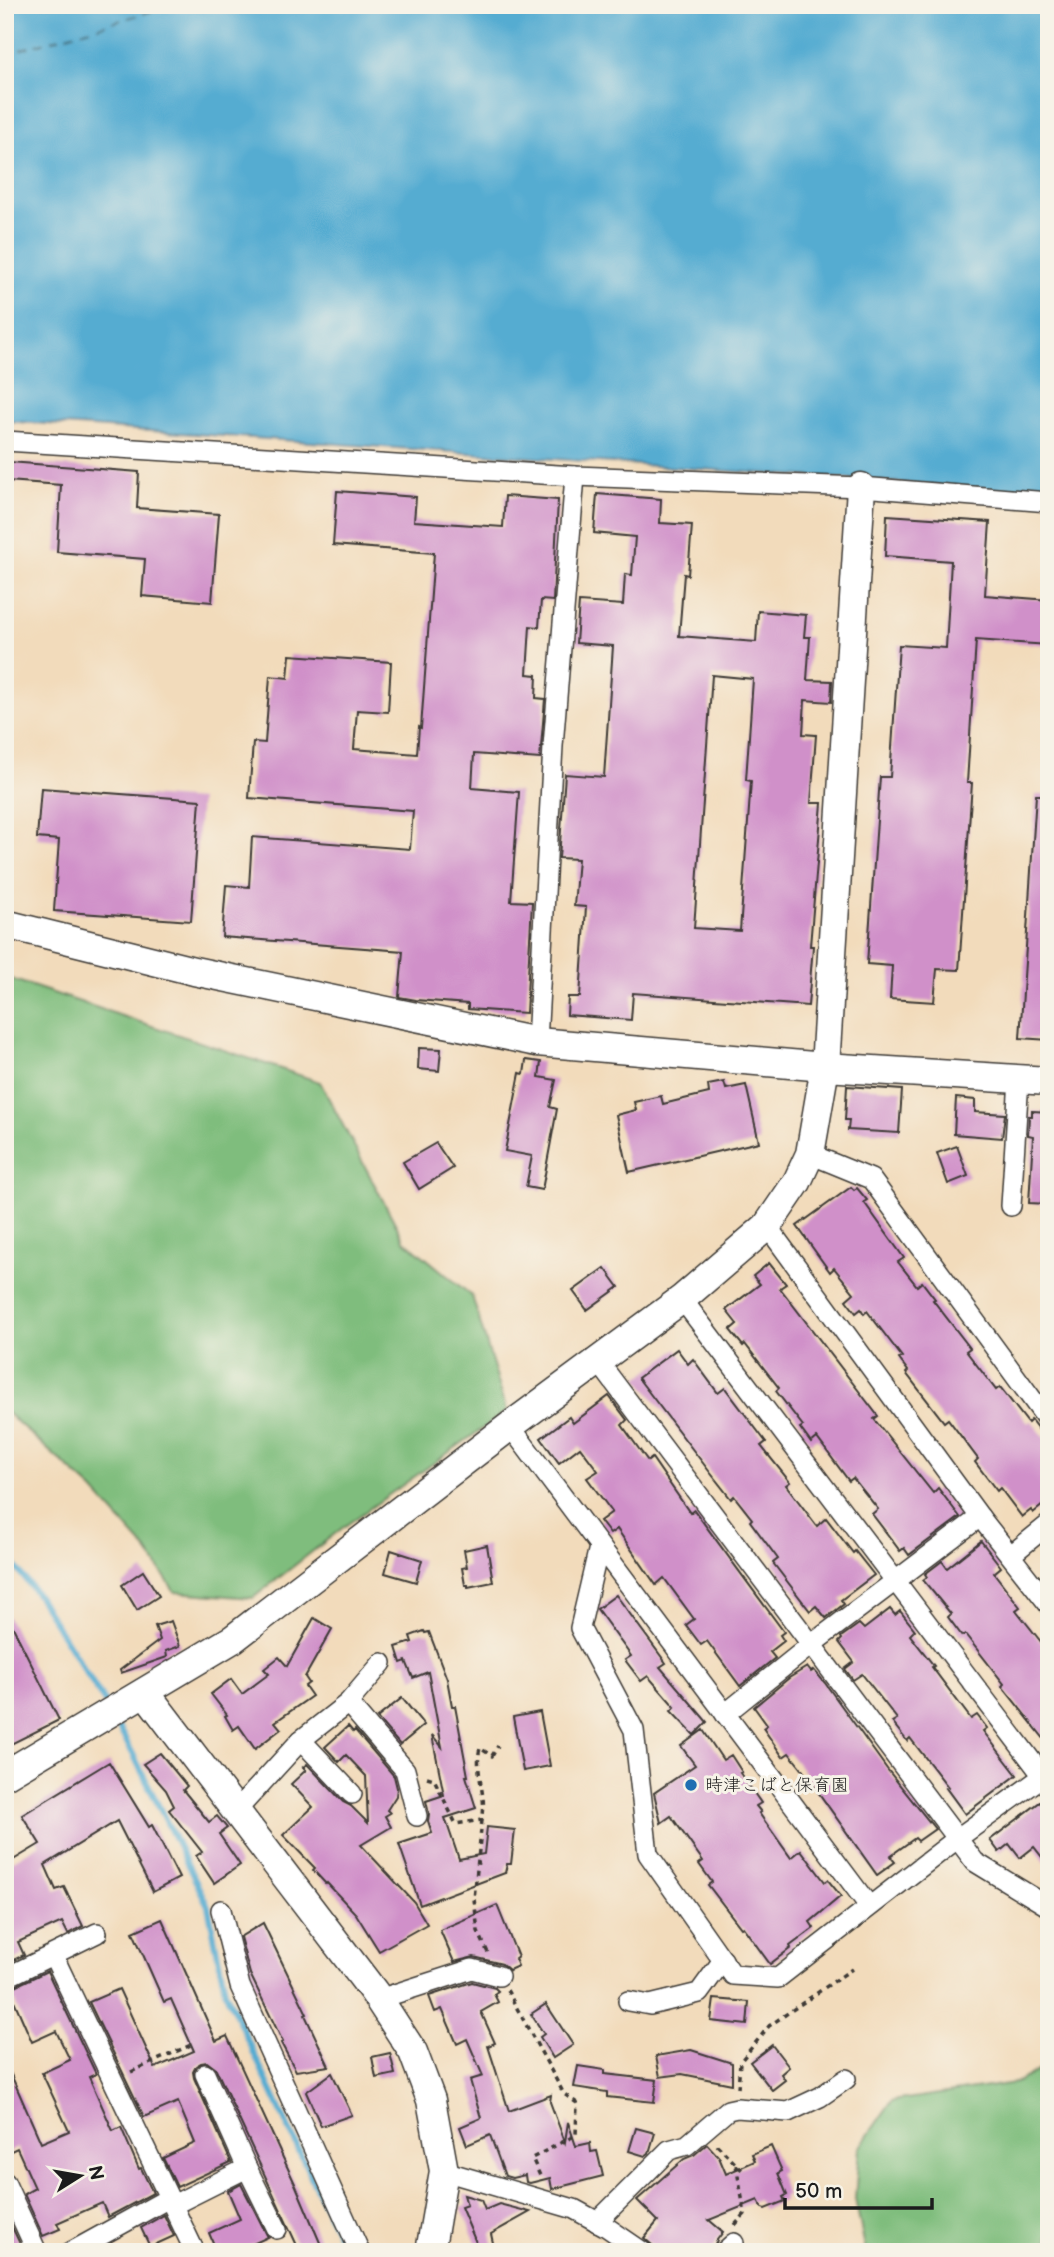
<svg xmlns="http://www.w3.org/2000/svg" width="1054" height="2257" font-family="'Balsamiq Sans','Klee One',sans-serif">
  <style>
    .forest { fill: #7fbd7d; stroke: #4e6c4c; stroke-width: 2 }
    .water { fill: #55acd1; stroke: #386476; stroke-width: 2 }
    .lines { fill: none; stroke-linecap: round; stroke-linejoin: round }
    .stream { stroke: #55acd1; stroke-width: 6 }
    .ferry { stroke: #335664; stroke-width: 2; stroke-dasharray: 9 7; stroke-linecap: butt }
    .building { fill: #d090c9; fill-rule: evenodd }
    .street-casing { stroke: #3c3934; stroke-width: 22 }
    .secondary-casing { stroke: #3c3934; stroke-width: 31 }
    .path { stroke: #3c3934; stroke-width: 3.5; stroke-dasharray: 5 5; stroke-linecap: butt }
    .street { stroke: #fff; stroke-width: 19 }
    .secondary { stroke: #fff; stroke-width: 28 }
    .poi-dot { fill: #1f6fb2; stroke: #f7f3e8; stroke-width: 2.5 }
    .labels { text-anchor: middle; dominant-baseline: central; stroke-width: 6; stroke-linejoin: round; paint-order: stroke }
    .poi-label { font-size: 18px; fill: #1c1c1c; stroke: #f7f3e8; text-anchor: start }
  </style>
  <rect width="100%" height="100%" fill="#f7f3e8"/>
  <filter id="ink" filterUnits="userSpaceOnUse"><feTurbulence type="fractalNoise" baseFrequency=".0143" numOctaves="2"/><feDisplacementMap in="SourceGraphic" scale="14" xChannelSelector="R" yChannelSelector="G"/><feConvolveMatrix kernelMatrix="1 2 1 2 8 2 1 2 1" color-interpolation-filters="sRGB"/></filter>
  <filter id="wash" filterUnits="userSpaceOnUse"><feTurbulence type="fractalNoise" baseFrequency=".00686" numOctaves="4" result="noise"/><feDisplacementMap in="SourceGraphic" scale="28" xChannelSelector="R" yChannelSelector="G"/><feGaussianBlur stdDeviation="1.57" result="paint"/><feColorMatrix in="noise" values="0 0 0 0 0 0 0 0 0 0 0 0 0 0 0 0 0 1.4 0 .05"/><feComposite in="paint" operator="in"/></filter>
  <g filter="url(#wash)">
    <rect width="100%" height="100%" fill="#f2dbbb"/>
    <!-- forest -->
    <g class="forest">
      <path d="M5 977 320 1082 404 1240 472 1296 507 1411 345 1526 253 1598 175 1592 146 1549 93 1490 5 1411Z"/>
      <path d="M1049 2065V2252H866L855 2199 859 2148 892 2101 1015 2083Z"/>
    </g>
    <!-- water -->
    <path class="water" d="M5 5H1049V493L5 421Z"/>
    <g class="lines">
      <!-- stream -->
      <g class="stream">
        <path d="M5 1553 38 1596 107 1706"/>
        <path d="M114 1719 133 1754 208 1906 225 1991 340 2239 343 2252"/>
      </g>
      <!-- ferry -->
      <path class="ferry" d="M5 54 173 5"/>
    </g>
    <g id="blocks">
      <!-- building -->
      <g class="building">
        <path d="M9 462 139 472 137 508 219 514 212 602 142 596 145 559 57 552 61 485 8 481Z"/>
        <path d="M337 491 416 497 414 521 503 527 505 496 558 500 553 601 541 600 539 627 530 626 527 674 537 675 536 698 545 699 540 759 474 754 472 788 519 792 511 901 532 902 526 1013 468 1009V1004L416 1000 399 997 403 951 222 937 226 885 249 887 252 837 410 849 413 811 249 798 253 742 265 743 270 676 288 678 290 655 391 662 388 712 357 710 354 749 417 754 419 727 421 728 434 553 333 545Z"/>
        <path d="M597 494 661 499 660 523 692 525 688 575 684 574 679 636 756 642 758 611 806 615 804 637H810L807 680 832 681 831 702 805 700 803 734 816 735 811 803H822L810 946H813L808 1006 633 993 631 1020 567 1015 568 997H580L586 907 574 906 578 859 559 858 565 774 604 777 613 646 576 643 579 602 623 605 625 574 632 575 635 537 594 533ZM712 675 753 679 746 780 751 781 740 931 694 928Z"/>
        <path d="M887 515 990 522 985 595 1049 600V645L976 640 967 783H972L959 970 937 969 934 1002 890 999 892 966 867 964 880 777H890L899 645 946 648 951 561 885 556Z"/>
        <path d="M41 788 200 800 191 921 54 911 59 840 37 838Z"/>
        <path d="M1036 795H1049V1040L1020 1038Z"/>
        <path d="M419 1048 441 1049 439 1071 418 1069Z"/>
        <path d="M526 1060 541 1062 539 1077 556 1080 550 1107 557 1109 542 1190 526 1187 532 1156 505 1151 520 1073 524 1074Z"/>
        <path d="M724 1082 726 1089 746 1085 759 1142 629 1172 616 1115 636 1110 634 1102 661 1096 663 1104 709 1093 708 1085Z"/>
        <path d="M847 1086 902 1090 899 1133 848 1130 849 1120H845Z"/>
        <path d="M956 1098 975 1100V1112L1005 1114 1002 1138 954 1134Z"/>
        <path d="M1032 1111 1049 1112V1204L1029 1203 1033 1136 1028 1135 1029 1116H1032Z"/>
        <path d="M436 1143 453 1168 419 1189 403 1162Z"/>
        <path d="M957 1146 968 1176 948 1184 937 1153Z"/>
        <path d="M851 1187 854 1190 857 1188 867 1200 864 1202 904 1258 898 1262 917 1286 922 1282 935 1299 933 1300 970 1348 966 1351 996 1390 1000 1387 1028 1423 1031 1420 1049 1443V1500L1033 1513 1031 1510 1022 1517 1000 1488 997 1491 975 1462 978 1459 948 1419 944 1422 906 1373 908 1371 899 1359 902 1357 867 1311 864 1314 861 1309 856 1313 846 1300 854 1293 834 1268 830 1272 797 1226Z"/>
        <path d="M769 1263 786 1284 780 1288 878 1416 874 1419 933 1493 938 1488 960 1517 909 1555 904 1548 900 1551 888 1535 872 1514 878 1509 853 1478 849 1481 817 1438 811 1443 800 1428 803 1426 776 1391 779 1388 745 1344 743 1346 730 1330 737 1324 726 1310 760 1284 753 1276Z"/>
        <path d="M605 1268 619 1287 587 1310 573 1291Z"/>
        <path d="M677 1349 688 1364 693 1359 718 1393 725 1388 766 1442 761 1446 790 1482 786 1485 817 1526 826 1518 853 1553 855 1551 874 1575 841 1600 844 1604 826 1618 816 1606 810 1611 773 1563 778 1559 750 1521 752 1519 734 1496 731 1499 709 1471 638 1378Z"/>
        <path d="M609 1396 627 1420 622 1425 639 1449 648 1461 652 1458 690 1513 694 1510 784 1632 780 1635 784 1641 770 1652 775 1658 740 1686 707 1641 701 1645 686 1625 694 1619 664 1578 656 1585 617 1529 610 1534 600 1521 612 1512 587 1478 598 1471 580 1447 559 1463 541 1438 569 1417 573 1423Z"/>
        <path d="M981 1541 1001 1567 994 1573 1020 1607 1016 1610 1049 1652V1745L1002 1686 1004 1684 965 1634 962 1636 948 1617 951 1614 923 1580 927 1577 925 1574 942 1561 947 1568Z"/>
        <path d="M487 1545 493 1582 468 1587V1585H465L462 1568 467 1567 464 1550Z"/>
        <path d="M391 1550 422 1560 416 1582 385 1573Z"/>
        <path d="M143 1571 159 1596 137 1610 122 1585Z"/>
        <path d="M616 1595 666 1663 660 1667 707 1722 694 1735 671 1711 675 1707 648 1676 641 1681 625 1660 631 1656 597 1609Z"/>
        <path d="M890 1609 895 1615 900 1611 915 1630 910 1635 934 1666 932 1667 971 1719 977 1715 987 1728 983 1731 1017 1775 965 1814 946 1788 948 1787 910 1738 907 1741 892 1722 897 1719 862 1674 853 1680 845 1669 854 1662 839 1642 842 1639 841 1637 859 1624 864 1629Z"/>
        <path d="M5 1611 59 1720 5 1747Z"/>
        <path d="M314 1618 332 1629 305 1677 309 1683 305 1686 312 1696 275 1722 281 1729 255 1749 239 1726 233 1730 225 1716 227 1715 211 1694 231 1679 242 1694 269 1674 264 1669 279 1657 287 1666Z"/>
        <path d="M171 1621 180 1646 166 1651 167 1657 121 1673 120 1670 160 1640 155 1626Z"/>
        <path d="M424 1631 425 1633 429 1632 447 1679 452 1706H455L468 1776H466L476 1808 445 1818 459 1859 484 1854 487 1827 515 1830 511 1864H507L505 1873 420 1905 399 1844 432 1833 428 1821 429 1814 426 1801 444 1795 432 1735 442 1747 428 1672 413 1678 406 1661 401 1663 396 1647 412 1642 410 1636Z"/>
        <path d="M807 1667 811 1672 814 1670 825 1683 887 1769 935 1829 918 1841 915 1838 890 1856 895 1862 877 1875 801 1768 789 1753 783 1757 763 1728 767 1725 754 1707 789 1678Z"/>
        <path d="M402 1698 424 1725 400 1745 377 1718Z"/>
        <path d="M540 1712 550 1766 523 1771 513 1717Z"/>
        <path d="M348 1726 353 1732 355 1730 394 1776 397 1788 396 1796 387 1810 390 1813 385 1816 391 1827 361 1845 414 1902 427 1924 379 1951 356 1914 327 1883 326 1884 313 1870 315 1868 283 1835 313 1807 291 1784 306 1770 303 1767 307 1764 343 1802 351 1806 368 1823 366 1776 346 1755 339 1762 325 1747Z"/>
        <path d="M703 1730 723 1760 731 1755 742 1772 740 1773 761 1803 756 1806 761 1812 759 1813 791 1858 801 1850 825 1882 828 1880 841 1896 810 1922 814 1928 790 1946 791 1948 770 1964 743 1927 741 1928 708 1885 712 1882 699 1864 703 1861 671 1816 661 1823 654 1793 695 1765 681 1746Z"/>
        <path d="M160 1753 187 1786 183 1790 209 1822 217 1816 227 1828 219 1834 240 1865 214 1883 196 1856 202 1852 169 1810 174 1806 166 1790 143 1764Z"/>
        <path d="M109 1762 149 1827 152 1825 179 1878 153 1892 117 1821 45 1865 56 1890 64 1887 83 1926 68 1934 62 1922 18 1942 24 1955 5 1964V1865L40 1844 22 1815Z"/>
        <path d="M1040 1802 1049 1813V1866L1034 1847 1020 1858 1009 1844 999 1852 990 1840Z"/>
        <path d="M497 1905 518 1957 515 1959 518 1966 509 1970 502 1964 474 1957 454 1962 440 1930Z"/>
        <path d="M162 1919 216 2041 227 2036 296 2186 321 2245 300 2252 216 2069 207 2062 201 2063 196 2066 193 2072 194 2078 231 2162 177 2187 163 2158 195 2143 178 2102 144 2117 89 2002 119 1989 155 2068 194 2051 171 1999 164 2002 133 1932Z"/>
        <path d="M263 1923 307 2014 305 2015 329 2066 296 2071 281 2043 283 2042 250 1974 240 1937Z"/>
        <path d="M47 1971 96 2074 89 2077 113 2131 121 2127 139 2169 141 2168 153 2193 108 2217 102 2203 57 2223 60 2229 43 2236 24 2194 35 2188 17 2148 5 2154V2061L41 2143 69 2131 42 2073 70 2060 56 2031 32 2042 9 1989Z"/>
        <path d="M472 1982 495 1988 498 1991 494 1994 498 2002 481 2012 495 2043 488 2046 509 2111 551 2095 550 2102 565 2142 568 2122 576 2146 590 2143 591 2152 597 2151 603 2176 552 2189 550 2178 530 2183 526 2182 525 2175 512 2178 505 2176 490 2135 467 2145 460 2127 481 2118 470 2080 483 2076 467 2039 457 2044 442 2009 435 2012 429 1996Z"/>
        <path d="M714 1999 749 2002 747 2025 711 2021Z"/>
        <path d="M546 2004 573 2045 553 2058 540 2037 544 2034 531 2014Z"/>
        <path d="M772 2045 789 2067 781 2074 785 2080 772 2090 750 2062Z"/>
        <path d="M691 2050 732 2063V2084L682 2074 660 2077 656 2056Z"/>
        <path d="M390 2053 395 2074 376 2078 372 2057Z"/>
        <path d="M578 2066 605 2070V2074L657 2080 654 2102 607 2097V2092L574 2087Z"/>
        <path d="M332 2073 352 2115 321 2126 306 2092Z"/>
        <path d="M636 2128 655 2133 649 2153 645 2156 629 2151Z"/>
        <path d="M707 2144 719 2157 726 2174 755 2161 752 2154 771 2146 782 2171 778 2173 787 2195 783 2197 785 2201 765 2209 762 2208 758 2200 709 2220 723 2232 717 2240 712 2252H660L644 2238 658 2221 637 2200 684 2159 694 2155Z"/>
        <path d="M241 2184 268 2237 244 2248 245 2252H217L209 2233 240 2219 228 2191Z"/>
        <path d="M464 2195 481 2200 485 2210 499 2204 530 2212 491 2234 495 2252H480L461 2207 467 2205Z"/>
        <path d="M5 2212 21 2246 8 2252H5Z"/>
        <path d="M164 2215 174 2236 150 2247 141 2228Z"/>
      </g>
    </g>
  </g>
  <g filter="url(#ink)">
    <use href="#blocks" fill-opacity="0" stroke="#3c3934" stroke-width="2"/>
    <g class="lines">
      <!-- street casing -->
      <g class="street-casing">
        <g id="street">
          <path d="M5 441 575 476 861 487 1049 502"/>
          <path d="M537 1042 553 746 575 476"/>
          <path d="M810 1154 871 1179 1049 1422"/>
          <path d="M1011 1206 1019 1079"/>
          <path d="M767 1226 980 1517 1049 1605"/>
          <path d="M682 1299 1049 1784"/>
          <path d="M598 1361 975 1862 1049 1907"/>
          <path d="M510 1426 869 1906"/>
          <path d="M599 1547 580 1628 634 1730 648 1854 733 1975 778 1978 958 1838 1049 1772"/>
          <path d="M1011 1555 1049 1524"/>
          <path d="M348 1703 405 1770 417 1816"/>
          <path d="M725 1714 812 1644 980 1517"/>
          <path d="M301 1740 352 1794"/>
          <path d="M237 1810 301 1740 348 1703 382 1663"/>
          <path d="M221 1910 240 1986 360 2252"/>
          <path d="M53 1955 195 2252"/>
          <path d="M5 1978 97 1933"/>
          <path d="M379 1999 472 1969 499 1976"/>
          <path d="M628 2001 650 2005 699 1993 723 1960"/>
          <path d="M205 2074 247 2168 277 2229"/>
          <path d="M444 2171 574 2209 605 2226 643 2252"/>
          <path d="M5 2182 37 2252"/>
          <path d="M173 2205 247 2168"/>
          <path d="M597 2222 669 2150 687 2145 728 2110 737 2108 788 2112 820 2097 846 2079"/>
          <path d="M71 2252 169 2198"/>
          <path d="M724 2252 734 2243"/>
        </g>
      </g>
      <!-- secondary casing -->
      <g class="secondary-casing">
        <g id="secondary">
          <path d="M5 924 194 971 537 1042 825 1067 1049 1081"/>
          <path d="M145 1692 374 1992 413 2052 431 2100 444 2171 430 2252"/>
          <path d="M5 1775 233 1639 510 1426 682 1299 767 1226 797 1182 810 1154 825 1067 861 487"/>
        </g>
      </g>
      <!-- path -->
      <g class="path">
        <path d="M427 1777 434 1779 456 1824 482 1820C488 1797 474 1772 480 1748L492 1756 498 1746"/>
        <path d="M482 1820 474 1899 478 1931 489 1955"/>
        <path d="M507 1990 564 2094 577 2103 576 2135 532 2158 542 2180"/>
        <path d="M131 2072 193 2044"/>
        <path d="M738 2088 740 2062 769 2026 852 1969"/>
        <path d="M717 2145 744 2172"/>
        <path d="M735 2225 745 2214 736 2165"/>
      </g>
      <!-- street -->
      <use href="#street" class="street"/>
      <!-- secondary -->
      <use href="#secondary" class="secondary"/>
    </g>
  </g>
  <!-- markers -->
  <circle class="poi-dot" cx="691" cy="1785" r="7"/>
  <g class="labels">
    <!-- poi labels -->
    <g class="poi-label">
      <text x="705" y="1785">時津こばと保育園</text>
    </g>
  </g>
  <!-- margin -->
  <rect width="1054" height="2257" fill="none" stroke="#f7f3e8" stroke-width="28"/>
  <!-- north arrow -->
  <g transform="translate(80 2176) rotate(79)" stroke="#f7f3e8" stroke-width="5" paint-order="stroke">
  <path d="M0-5L12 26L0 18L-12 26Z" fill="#1c1c1c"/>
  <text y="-10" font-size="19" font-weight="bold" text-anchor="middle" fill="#1c1c1c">N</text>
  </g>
  <!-- scale -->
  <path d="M785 2198v10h147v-10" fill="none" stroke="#1c1c1c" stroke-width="3.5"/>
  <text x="795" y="2198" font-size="21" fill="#1c1c1c" stroke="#f7f3e8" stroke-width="5" paint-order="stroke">50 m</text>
</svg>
